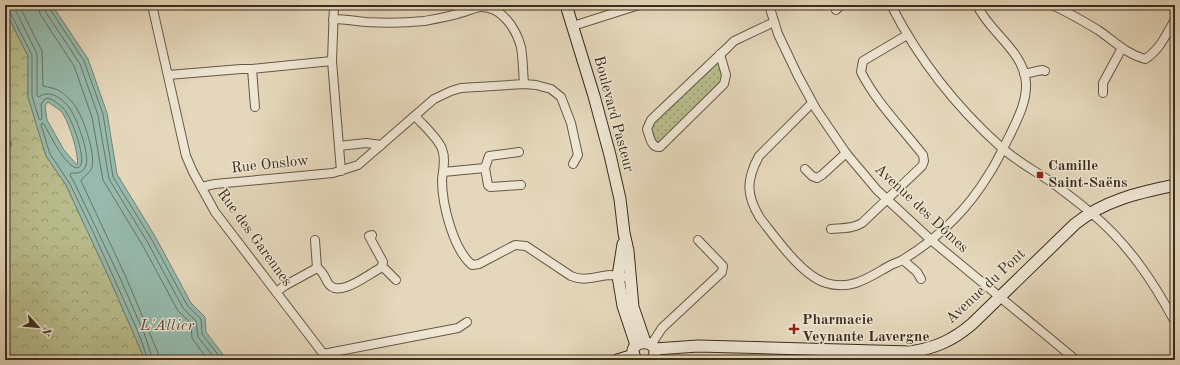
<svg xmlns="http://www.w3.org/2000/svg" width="1180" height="365" font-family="'Old Standard TT',serif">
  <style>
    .green { fill: url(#green-dots); stroke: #7a7554 }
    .forest { fill: url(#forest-crowns); stroke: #7a7554 }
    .water { fill: #96baad; stroke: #718273; fill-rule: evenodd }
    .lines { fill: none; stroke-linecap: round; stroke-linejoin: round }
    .shore { stroke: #687464; stroke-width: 1 }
    .street-casing { stroke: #655844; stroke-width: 10 }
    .secondary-casing { stroke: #3a2d1c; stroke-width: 13 }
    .street { stroke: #eee5d3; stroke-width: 8 }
    .secondary { stroke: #eee5d3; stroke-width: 11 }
    .poi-dot { fill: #8f2418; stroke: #eee5d3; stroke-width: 1.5 }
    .labels { text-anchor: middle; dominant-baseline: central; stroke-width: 3; stroke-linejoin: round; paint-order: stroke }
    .street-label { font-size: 15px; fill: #3a2d1c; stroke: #eee5d3 }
    .poi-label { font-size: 15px; font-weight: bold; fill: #3a2d1c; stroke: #eee5d3; text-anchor: start }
    .water-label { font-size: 16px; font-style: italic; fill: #515040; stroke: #eee5d3 }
  </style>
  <defs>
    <pattern id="green-dots" width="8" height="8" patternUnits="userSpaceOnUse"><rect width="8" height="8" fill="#b9bd8d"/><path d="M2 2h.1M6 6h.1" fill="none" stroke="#979a72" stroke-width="1.8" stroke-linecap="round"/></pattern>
    <pattern id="forest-crowns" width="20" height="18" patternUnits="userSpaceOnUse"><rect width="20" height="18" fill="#b9bd8d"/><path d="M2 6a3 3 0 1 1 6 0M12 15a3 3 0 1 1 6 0" fill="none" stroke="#979a72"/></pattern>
  </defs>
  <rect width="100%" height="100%" fill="#e5d7bb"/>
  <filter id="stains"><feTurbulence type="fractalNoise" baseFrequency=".005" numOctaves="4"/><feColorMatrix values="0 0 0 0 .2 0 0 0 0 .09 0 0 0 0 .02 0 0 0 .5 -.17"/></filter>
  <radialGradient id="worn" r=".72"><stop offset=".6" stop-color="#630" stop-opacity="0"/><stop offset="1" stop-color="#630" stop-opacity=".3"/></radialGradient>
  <!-- green -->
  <g class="green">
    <path d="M717 63C723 68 723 76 721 82L661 141 658 142 655 140 651 129 654 123 715 64Z"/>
    <path d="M5 135 12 144 5 154Z"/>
  </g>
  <!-- forest -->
  <path class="forest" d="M5 10 28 56V97L46 156 66 185 111 282 145 360H5V154L12 144 5 135Z"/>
  <!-- water -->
  <path class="water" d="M5 5H52L88 59 107 113 117 174 156 238 191 303 205 317 206 332 227 360H145L111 282 66 185 46 156 28 97V56L5 10ZM48 102C52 105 57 108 61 111 68 119 80 156 77 165L64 150 47 120 45 106Z"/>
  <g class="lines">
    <!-- shore -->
    <g class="shore">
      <path d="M10 5 15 9 37 54V96L39 97C49 89 61 98 68 106 76 115 90 154 86 165 84 172 78 174 71 173L70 175 74 182 120 278 144 333 153 360"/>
      <path d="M19 5 42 51 43 86C46 87 49 87 52 88 59 89 68 97 72 102 82 112 96 154 92 167 90 174 83 176 81 181L125 275 158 353 159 360"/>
      <path d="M38 5 40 14 74 66 92 117 103 180 143 246 178 311 191 323 192 338 208 360"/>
      <path d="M44 5 45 11 80 64 98 115 109 179 148 243 183 308 196 321 198 337 216 360"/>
      <path d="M49 5 50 9 84 61 103 114 113 177 152 240 187 305 201 319 202 334 222 360"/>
      <path d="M5 9 10 12 32 55V96L39 119 41 120 42 118 41 104 45 99 48 98C54 100 60 105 64 109 71 116 85 155 81 164 80 167 80 167 77 168 65 166 50 135 44 124L42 123 41 125 50 154 70 184 95 236 139 334 148 360"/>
    </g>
    <!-- street casing -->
    <g class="street-casing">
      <g id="street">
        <path d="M152 5 186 156 193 172 215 212 328 360"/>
        <path d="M334 5 332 61 341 171"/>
        <path d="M769 5 778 34 798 76 816 109 846 153 877 190 931 240 1076 360"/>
        <path d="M891 5C919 60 956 107 1002 148 1018 162 1037 172 1054 184 1066 193 1079 203 1090 212 1127 242 1153 281 1175 322"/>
        <path d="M1052 5C1068 12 1083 21 1098 30 1113 40 1126 54 1145 59 1160 50 1166 34 1175 20"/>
        <path d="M836 10 841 5"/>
        <path d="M333 19C344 19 355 21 366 22 385 23 405 23 424 21 435 19 447 17 457 14 465 12 473 8 480 7 502 6 516 29 521 47 523 59 523 72 524 84"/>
        <path d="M573 26 639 5"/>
        <path d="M720 54 726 75 724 84 660 147C651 148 650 137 647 129L651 120 727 48 734 41 774 22"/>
        <path d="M252 69 255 107"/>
        <path d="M1024 74 1042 70 1045 71"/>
        <path d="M168 75 241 69H252L332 61"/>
        <path d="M1103 93V83L1122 48"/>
        <path d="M812 103 759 156C746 180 746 195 760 218 776 238 802 276 826 283 852 291 869 277 891 265 895 263 900 262 904 259 938 238 968 209 989 174 997 162 1002 150 1009 137 1017 120 1027 102 1026 83 1024 51 989 32 977 5"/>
        <path d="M415 116C423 125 438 138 442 149 446 159 443 169 442 180 442 204 453 249 472 265L479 264 515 245 526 246 571 276C585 282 596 276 610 275 617 275 623 277 630 278"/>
        <path d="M339 146 366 143 381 145"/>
        <path d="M485 168 488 185 490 187 521 185"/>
        <path d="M805 169 812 176 817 178 822 175 846 153"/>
        <path d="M443 172 485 168 489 156 519 152"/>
        <path d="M201 187 215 184 333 173 358 165 434 99 451 91 461 88 524 84 536 85 551 89 561 97 571 123 578 155 573 164"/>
        <path d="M831 229C842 228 853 229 862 223L922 166 924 161 923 155C902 128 876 102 861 72L863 61 907 35"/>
        <path d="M315 240 317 268"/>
        <path d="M903 260 917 272 921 279"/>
        <path d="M382 266 396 280"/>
        <path d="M276 292 286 285 317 268C323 271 325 278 328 283 338 299 367 275 379 269L382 266 383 262 369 236 372 235"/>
        <path d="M651 345 662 328 722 272 723 266 698 240"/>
        <path d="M323 354 458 328 467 322"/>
      </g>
    </g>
    <!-- secondary casing -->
    <g class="secondary-casing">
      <g id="secondary">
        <path d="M566 5 594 96 610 155 620 199 624 233 628 251 633 307 645 342"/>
        <path d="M623 244 618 276 623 306 636 345"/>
        <path d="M655 349 698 346 910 352C935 348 952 341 972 324L1075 224C1105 200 1138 193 1175 185"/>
        <path d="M617 360 634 355"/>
        <path d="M636 360C621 337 667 337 652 360"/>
      </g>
    </g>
    <!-- street -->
    <use href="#street" class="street"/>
    <!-- secondary -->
    <use href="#secondary" class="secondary"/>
  </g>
  <!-- markers -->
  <g class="poi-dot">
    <rect x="1036" y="171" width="8" height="8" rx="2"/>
    <path d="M792 323h4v4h4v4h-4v4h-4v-4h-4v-4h4z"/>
  </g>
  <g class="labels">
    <!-- street labels -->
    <g class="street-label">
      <text transform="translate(613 114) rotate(75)">Boulevard Pasteur</text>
      <text transform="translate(270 165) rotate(-6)">Rue Onslow</text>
      <text transform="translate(921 209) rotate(43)">Avenue des Dômes</text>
      <text transform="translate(254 238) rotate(54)">Rue des Garennes</text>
      <text transform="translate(986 287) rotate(-43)">Avenue du Pont</text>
    </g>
    <!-- poi labels -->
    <g class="poi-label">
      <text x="1048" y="166">Camille<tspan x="1048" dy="17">Saint-Saëns</tspan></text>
      <text x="802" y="320">Pharmacie<tspan x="802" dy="17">Veynante Lavergne</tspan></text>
    </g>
    <!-- water labels -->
    <g class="water-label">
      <text x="167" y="326">L'Allier</text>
    </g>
  </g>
  <!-- margin -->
  <rect width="1180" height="365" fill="none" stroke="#e5d7bb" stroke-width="20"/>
  <rect x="6" y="6" width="1168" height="353" fill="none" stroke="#3a2d1c" stroke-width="2"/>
  <rect x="10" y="10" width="1160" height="345" fill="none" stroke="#3a2d1c"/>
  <!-- north arrow -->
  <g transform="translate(38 327) rotate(117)" stroke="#eee5d3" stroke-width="3" paint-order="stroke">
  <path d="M0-3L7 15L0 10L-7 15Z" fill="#3a2d1c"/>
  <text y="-6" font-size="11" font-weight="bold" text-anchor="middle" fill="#3a2d1c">N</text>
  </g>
  <rect width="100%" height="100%" filter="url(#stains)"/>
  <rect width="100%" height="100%" fill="url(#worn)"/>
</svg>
